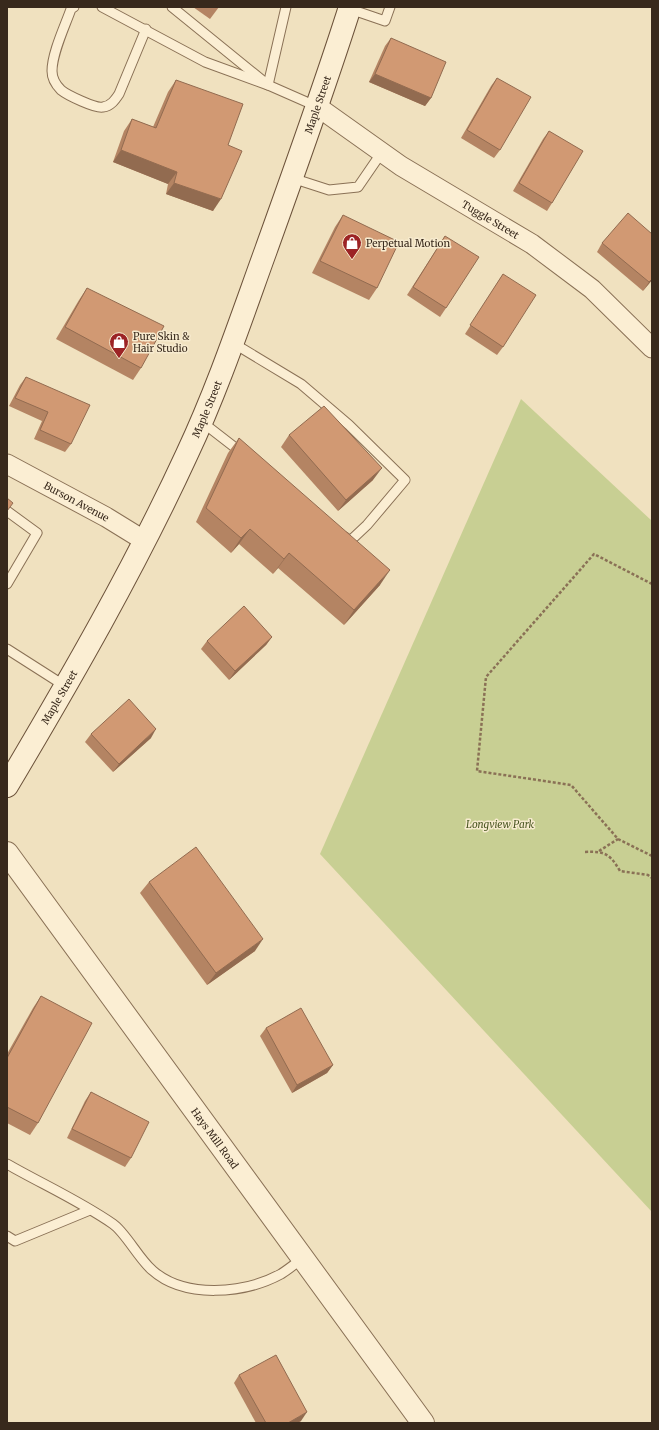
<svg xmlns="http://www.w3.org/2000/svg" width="659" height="1430" font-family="Merriweather,serif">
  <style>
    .green { fill: #c8cf93 }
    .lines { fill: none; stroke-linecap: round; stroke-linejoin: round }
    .service-casing { stroke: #8a7156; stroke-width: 11 }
    .minor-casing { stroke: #8a7156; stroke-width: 21 }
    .tertiary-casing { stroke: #8a7156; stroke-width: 24 }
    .secondary-casing { stroke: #6c523a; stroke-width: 24 }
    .path { stroke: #8a7156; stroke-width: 2.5; stroke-dasharray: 3 2; stroke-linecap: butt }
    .service { stroke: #fbeed3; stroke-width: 9 }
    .minor { stroke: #fbeed3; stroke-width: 19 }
    .tertiary { stroke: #fbeed3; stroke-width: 22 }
    .secondary { stroke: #fbeed3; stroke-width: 22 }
    .wall { fill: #b48463 }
    .shaded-wall { fill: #926b50 }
    .building { fill: #d19973; stroke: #926b50 }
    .labels { text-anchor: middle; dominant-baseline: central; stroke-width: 3; stroke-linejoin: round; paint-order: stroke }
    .street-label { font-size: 10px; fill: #38291c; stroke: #f7ebcf }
    .poi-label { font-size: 10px; fill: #38291c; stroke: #f7ebcf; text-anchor: start }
    .park-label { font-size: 10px; font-style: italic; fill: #495621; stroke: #f7ebcf }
  </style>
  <rect width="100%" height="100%" fill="#f0e1bf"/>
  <!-- green -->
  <path class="green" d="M521 399 652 521V1212L320 854Z"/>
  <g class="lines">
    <!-- service casing -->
    <g class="service-casing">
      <g id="service">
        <path d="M74 7 71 9C65 26 52 53 52 71 52 78 56 85 61 90 67 95 96 109 103 107 111 106 115 100 119 94L146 29"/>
        <path d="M102 7 205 62 268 85 286 7"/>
        <path d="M172 7 268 85 318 107"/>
        <path d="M350 9 385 21 390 7"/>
        <path d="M292 178 329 190 358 187 382 152"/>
        <path d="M233 343 301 384 349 425 405 480 367 525 350 541 345 537"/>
        <path d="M202 422 242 453"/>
        <path d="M7 511 37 533 7 584"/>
        <path d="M7 649 65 686"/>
        <path d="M7 1164C42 1184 80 1201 113 1224 125 1232 139 1259 152 1270 184 1299 244 1294 281 1274 289 1269 296 1263 303 1258"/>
        <path d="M7 1236 15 1241 90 1210"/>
      </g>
    </g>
    <!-- minor casing -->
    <g class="minor-casing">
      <g id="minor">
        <path id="s1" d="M318 107 401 166 532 244 592 289 652 348"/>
        <path id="s2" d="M7 464 106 517 145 541"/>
      </g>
    </g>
    <!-- tertiary casing -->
    <g class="tertiary-casing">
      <g id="tertiary">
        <path id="s3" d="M7 853 423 1423"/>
      </g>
    </g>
    <!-- secondary casing -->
    <g class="secondary-casing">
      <g id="secondary">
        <path id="s4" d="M7 786C71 678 134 569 187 454 218 388 241 319 266 250 295 169 324 89 350 7"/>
      </g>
    </g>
    <!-- path -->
    <g class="path">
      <path d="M652 584 594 554 486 677 477 771 571 785 618 839 652 856"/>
      <path d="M599 851 618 839"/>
      <path d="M585 852C605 851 610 854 620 871L648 875 652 878"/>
    </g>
    <!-- service -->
    <use href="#service" class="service"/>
    <!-- minor -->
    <use href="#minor" class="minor"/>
    <!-- tertiary -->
    <use href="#tertiary" class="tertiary"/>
    <!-- secondary -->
    <use href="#secondary" class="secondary"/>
  </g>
  <!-- wall -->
  <g class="wall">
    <path d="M193 7H219L210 19Z"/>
    <path d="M391 38 431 98 425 106 369 82 385 46Z"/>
    <path d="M497 78 500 150 494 158 461 138 491 86Z"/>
    <path d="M176 80 228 145 213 211 166 194 168 184 113 162 124 131 132 119 153 127 168 92Z"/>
    <path d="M549 131 552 203 547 211 513 191 543 139Z"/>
    <path d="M343 215 377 288 369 300 312 273 335 227Z"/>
    <path d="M652 234V280L643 291 597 252 602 243Z"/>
    <path d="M445 236 446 308 440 317 407 295Z"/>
    <path d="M503 274V347L497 355 465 334Z"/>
    <path d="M87 288 141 368 133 380 56 339 79 300Z"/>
    <path d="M26 377 71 444 65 452 34 439 42 421 9 406 20 385Z"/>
    <path d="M289 435 373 480 338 511 281 447Z"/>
    <path d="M239 438 380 585 344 625 278 568 273 574 239 544 231 553 196 522 228 453Z"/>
    <path d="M272 637 266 645 229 680 201 649 207 641Z"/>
    <path d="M91 734 151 738 113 772 85 742Z"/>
    <path d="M149 882 255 951 207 985 140 893Z"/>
    <path d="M41 996 38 1123 30 1135 7 1123V1054L33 1008Z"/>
    <path d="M266 1028 333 1065 327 1073 292 1093 260 1036Z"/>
    <path d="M91 1092 131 1158 125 1167 67 1138 85 1101Z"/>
    <path d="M239 1375 301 1421 297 1423H256L234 1383Z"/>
  </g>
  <!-- shaded-wall -->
  <g class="shaded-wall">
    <path d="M375 74 431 98 425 106 369 82Z"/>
    <path d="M121 150 177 172 168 184 113 162Z"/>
    <path d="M174 183 221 199 213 211 166 194Z"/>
    <path d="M652 279V280L643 291 649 282Z"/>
    <path d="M382 468 373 480 338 511 346 500Z"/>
    <path d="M250 529 239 544 231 553 241 538Z"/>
    <path d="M289 553 278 568 273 574 284 559Z"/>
    <path d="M390 570 380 585 344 625 354 610Z"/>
    <path d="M272 637 266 645 229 680 235 671Z"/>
    <path d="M156 729 151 738 113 772 119 764Z"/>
    <path d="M263 939 255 951 207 985 216 973Z"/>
    <path d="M333 1065 327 1073 292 1093 297 1085Z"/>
    <path d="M307 1412 301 1421 297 1423H288Z"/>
  </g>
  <!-- building -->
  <g class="building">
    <path d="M391 38 446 62 431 98 375 74Z"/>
    <path d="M497 78 531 97 500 150 467 130Z"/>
    <path d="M176 80 243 104 228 145 242 151 221 199 174 183 177 172 121 150 132 119 156 128Z"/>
    <path d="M549 131 583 151 552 203 519 183Z"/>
    <path d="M628 213 652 234V279L649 282 602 243Z"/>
    <path d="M343 215 399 242 377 288 320 261Z"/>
    <path d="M445 236 479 257 446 308 413 287Z"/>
    <path d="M503 274 536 295 503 347 470 325Z"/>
    <path d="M87 288 164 326 141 368 65 327Z"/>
    <path d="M26 377 90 405 71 444 40 430 48 412 15 398Z"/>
    <path d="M324 406 382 468 346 500 289 435Z"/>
    <path d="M239 438 390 570 354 610 289 553 284 559 250 529 241 538 206 508Z"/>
    <path d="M7 498 13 503 7 511Z"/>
    <path d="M244 606 272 637 235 671 207 641Z"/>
    <path d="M129 699 156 729 119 764 91 734Z"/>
    <path d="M196 847 263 939 216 973 149 882Z"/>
    <path d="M41 996 92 1023 38 1123 7 1107V1058Z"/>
    <path d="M301 1008 333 1065 297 1085 266 1028Z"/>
    <path d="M91 1092 149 1122 131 1158 72 1129Z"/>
    <path d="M276 1355 307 1412 288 1423H266L239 1375Z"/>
  </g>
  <!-- icons -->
  <defs>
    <g id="shop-pin" transform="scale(1)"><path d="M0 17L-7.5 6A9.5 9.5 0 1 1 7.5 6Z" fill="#9c2325" stroke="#f7ebcf"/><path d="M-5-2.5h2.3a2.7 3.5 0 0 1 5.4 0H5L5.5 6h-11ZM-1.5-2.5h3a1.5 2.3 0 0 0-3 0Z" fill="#fff"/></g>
  </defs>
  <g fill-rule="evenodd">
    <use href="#shop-pin" x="352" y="243"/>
    <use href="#shop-pin" x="119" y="342"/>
  </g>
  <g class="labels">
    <!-- street labels -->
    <g class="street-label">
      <text stroke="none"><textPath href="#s4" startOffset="751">Maple Street</textPath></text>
      <text stroke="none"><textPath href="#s1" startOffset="206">Tuggle Street</textPath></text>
      <text stroke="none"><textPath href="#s4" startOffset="427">Maple Street</textPath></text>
      <text stroke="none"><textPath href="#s2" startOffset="79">Burson Avenue</textPath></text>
      <text stroke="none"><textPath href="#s4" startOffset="103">Maple Street</textPath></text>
      <text stroke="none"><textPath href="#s3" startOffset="353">Hays Mill Road</textPath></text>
    </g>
    <!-- poi labels -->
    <g class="poi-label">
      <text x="366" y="243">Perpetual Motion</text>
      <text x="133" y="336">Pure Skin &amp;<tspan x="133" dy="12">Hair Studio</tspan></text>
    </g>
    <!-- park labels -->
    <g class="park-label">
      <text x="500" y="824">Longview Park</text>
    </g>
  </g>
  <!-- border -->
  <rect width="659" height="1430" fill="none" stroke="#38291c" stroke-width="16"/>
</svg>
